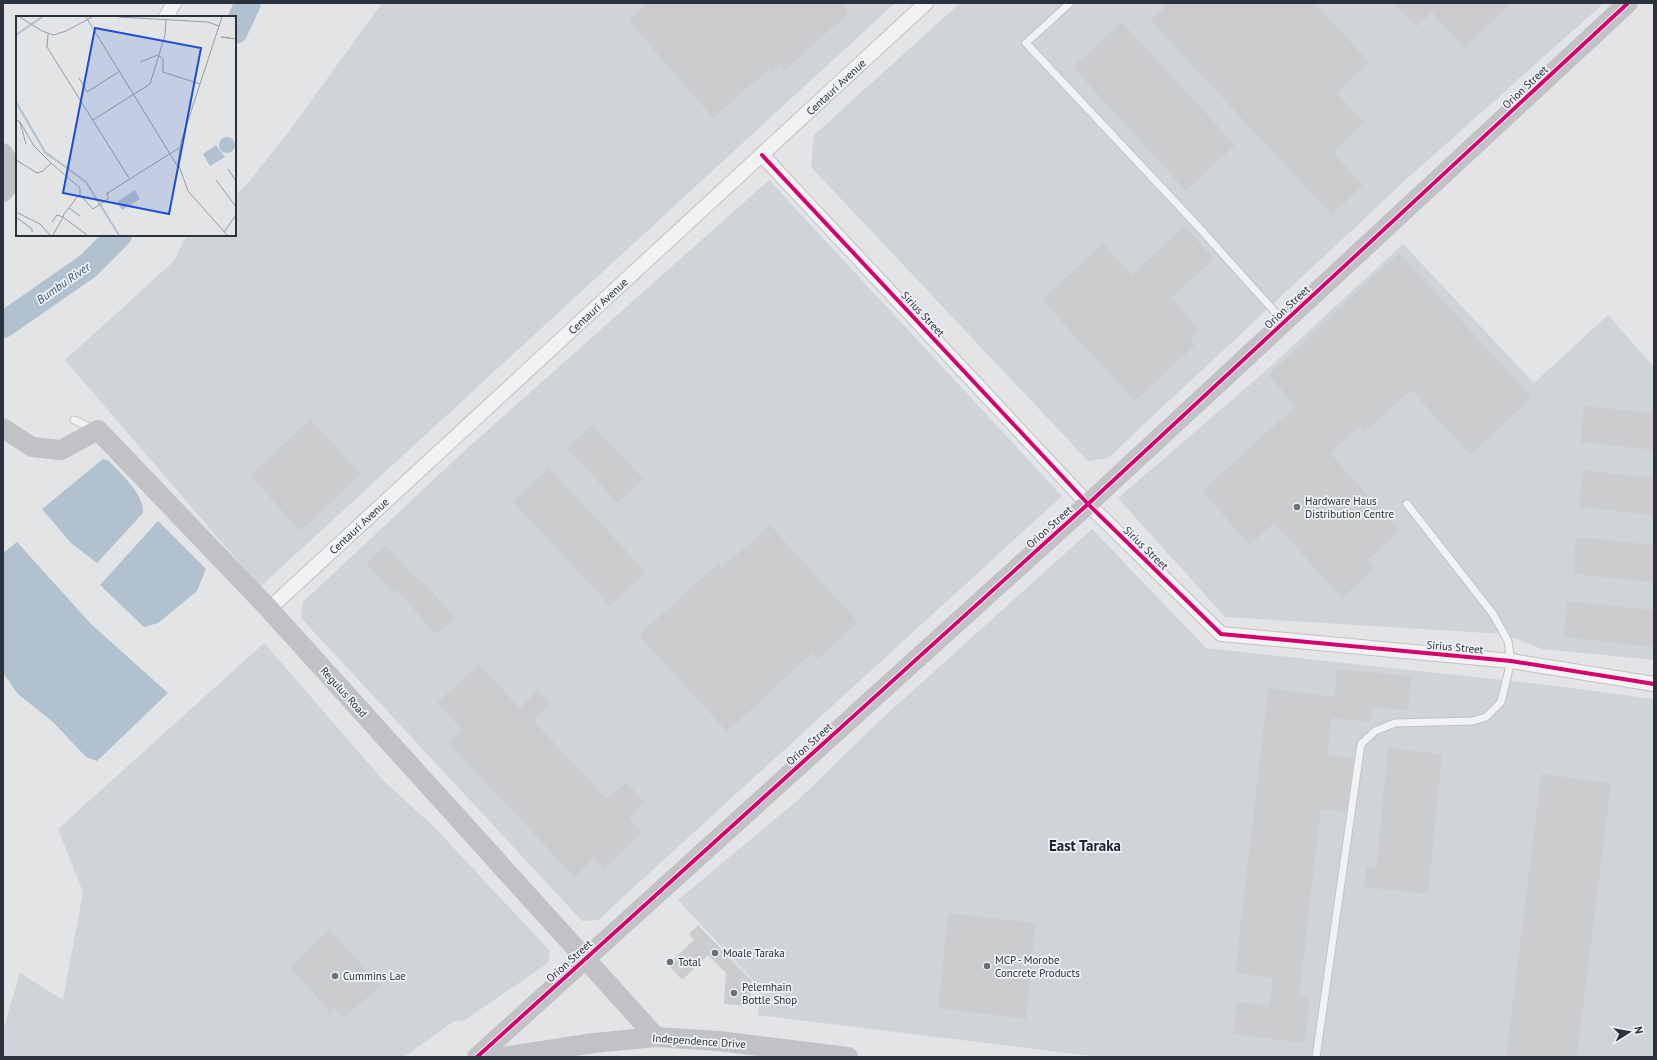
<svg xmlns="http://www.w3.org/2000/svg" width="1657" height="1060" font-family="'PT Sans',sans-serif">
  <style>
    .built { fill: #d0d4d9 }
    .water { fill: #b2c1cf }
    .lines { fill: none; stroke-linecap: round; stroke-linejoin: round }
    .river { stroke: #b2c1cf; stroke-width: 26 }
    .building { fill: #caccce }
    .lane-casing { stroke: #c0c2c4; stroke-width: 9 }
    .street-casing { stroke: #c0c2c4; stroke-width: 16 }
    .lane { stroke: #f1f2f4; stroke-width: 7 }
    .street { stroke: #f1f2f4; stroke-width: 14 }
    .secondary { stroke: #c0c2c5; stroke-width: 20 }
    .cycleway-casing { stroke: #f0f2f6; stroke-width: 6 }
    .cycleway { stroke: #d6006c; stroke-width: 4 }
    .poi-dot { fill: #6a7079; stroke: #f0f2f6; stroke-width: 1.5 }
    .labels { text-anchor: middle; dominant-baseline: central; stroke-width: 3.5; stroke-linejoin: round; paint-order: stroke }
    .street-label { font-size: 11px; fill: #2a323e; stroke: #f0f2f6 }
    .poi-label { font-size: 11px; fill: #2a323e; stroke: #f0f2f6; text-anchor: start }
    .water-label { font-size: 12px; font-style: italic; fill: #38526f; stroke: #f0f2f6 }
    .district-label { font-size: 15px; font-weight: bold; fill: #1c232f; stroke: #f0f2f6 }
    .inset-river { fill: none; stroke: #b2c1cf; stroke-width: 2 }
    .inset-road { fill: none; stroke: #989da3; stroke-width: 1 }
    .view { fill: #1d4ed8; fill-opacity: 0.15; stroke: #1d4ed8; stroke-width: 2 }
    .inset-edge { fill: none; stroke: #2a323e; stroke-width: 2 }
  </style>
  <rect width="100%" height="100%" fill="#e2e4e6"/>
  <!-- built -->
  <g class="built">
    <path d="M382 3H895L260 587 65 360 174 261 183 242 190 235H235V195L248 183 290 130Z"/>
    <path d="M960 3H1604L1410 176 1108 458 1088 461 811 167 814 135Z"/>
    <path d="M769 180 1062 496 598 920 582 921 301 618 303 602 462 453Z"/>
    <path d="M1403 244 1534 383 1608 315 1654 367V660L1542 649 1504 634 1225 617 1118 498 1261 375Z"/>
    <path d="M1092 529 1206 648 1548 685 1654 699V1057H1099L758 1015 760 988 678 900 798 800 876 724Z"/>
    <path d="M264 643 384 781 436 829 550 951 548 963 465 1020 454 1021 404 1057H3V1030L20 973 63 1000 83 892 58 829Z"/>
  </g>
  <!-- water -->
  <g class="water">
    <path d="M103 459 108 460C120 473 145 495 143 513L97 563 71 543 42 509Z"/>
    <path d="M158 521 206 569 197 591 158 623 144 627 100 585Z"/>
    <path d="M17 542 91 624 168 693 97 761 86 757 53 722 18 694 3 673V553Z"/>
  </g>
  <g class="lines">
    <!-- river -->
    <g class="river">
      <path d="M235 31 248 3"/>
      <path d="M3 325 88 266 119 235"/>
    </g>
  </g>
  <!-- building -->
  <g class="building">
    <path d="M649 3H840L849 13 785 70 779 64 771 72 769 69 713 118 629 21Z"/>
    <path d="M1169 3H1315L1369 62 1337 93 1364 122 1333 152 1363 185 1332 215 1151 21Z"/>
    <path d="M1394 3H1511L1464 48 1432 12 1416 27Z"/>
    <path d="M1122 22 1235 145 1186 191 1073 67Z"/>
    <path d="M1184 226 1214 259 1171 298 1200 330 1190 339 1195 345 1135 401 1042 300 1103 243 1132 275Z"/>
    <path d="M1399 253 1532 397 1471 455 1411 390 1364 433 1359 427 1330 453 1400 531 1368 560 1375 568 1342 598 1274 523 1250 545 1202 491 1296 406 1268 375Z"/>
    <path d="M1584 406 1654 413V450L1580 442Z"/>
    <path d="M310 419 361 474 301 531 250 476Z"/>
    <path d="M592 425 643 479 618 503 567 448Z"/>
    <path d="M549 468 646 572 610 606 513 501Z"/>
    <path d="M1583 470 1654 478V515L1579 507Z"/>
    <path d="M770 525 858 622 818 659 812 653 727 732 639 635 718 563 722 568Z"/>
    <path d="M1576 537 1654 545V582L1573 574Z"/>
    <path d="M386 546 421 583 423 581 455 618 436 634 396 589 393 592 366 564Z"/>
    <path d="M1567 601 1654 610V647L1563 637Z"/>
    <path d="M478 664 520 708 538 690 550 703 533 720 607 799 626 782 645 802 629 818 642 833 604 869 594 858 575 877 448 743 462 730 437 703Z"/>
    <path d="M1337 669 1411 676 1408 710 1372 707 1371 722 1332 718 1327 755 1354 758 1346 812 1321 809 1299 996 1310 998 1305 1043 1233 1034 1237 1002 1270 1005 1273 978 1235 973 1268 688 1335 697Z"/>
    <path d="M1388 748 1442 754 1428 894 1364 887 1366 867 1376 868Z"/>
    <path d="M1541 774 1611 783 1577 1057H1506Z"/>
    <path d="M948 913 1036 923 1026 1019 938 1008Z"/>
    <path d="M698 925 752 981 750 1006 724 1004 726 973 708 955 682 980 668 964 694 940 689 934Z"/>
    <path d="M330 930 380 986 344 1018 335 1008 330 1012 290 967Z"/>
  </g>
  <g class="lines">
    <!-- lane casing -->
    <g class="lane-casing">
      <g id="lane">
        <path d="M1070 3 1026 43 1194 222 1283 321"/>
        <path d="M74 420 94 429"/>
        <path d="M1316 1057 1361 744 1375 731 1395 723 1473 721 1486 717 1501 702 1511 661 1508 641 1493 614 1407 504"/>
      </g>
    </g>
    <!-- street casing -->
    <g class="street-casing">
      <g id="street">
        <path d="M166 17 174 3"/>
        <path d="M762 155 1088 504 1221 634 1511 661 1654 684"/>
        <path d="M269 609 926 3"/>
      </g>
    </g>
    <!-- lane -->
    <use href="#lane" class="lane"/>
    <!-- street -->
    <use href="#street" class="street"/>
    <!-- secondary -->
    <g class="secondary">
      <path d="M3 153 13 172 9 185 3 192"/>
      <path d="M3 428 32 447 61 450 98 430 269 609 656 1037"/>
      <path d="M477 1057 1088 504 1628 3"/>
      <path d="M503 1057 594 1043 656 1037 719 1041 848 1057"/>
    </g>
    <!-- cycleway casing -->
    <g class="cycleway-casing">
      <g id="cycleway">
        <path d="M762 155 1088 504 1221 634 1511 661 1654 684"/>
        <path d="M477 1057 1088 504 1628 3"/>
      </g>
    </g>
    <!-- cycleway -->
    <use href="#cycleway" class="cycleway"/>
  </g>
  <!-- markers -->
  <g class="poi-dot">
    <circle cx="1297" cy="507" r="4"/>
    <circle cx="715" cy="953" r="4"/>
    <circle cx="670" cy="962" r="4"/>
    <circle cx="987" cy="966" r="4"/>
    <circle cx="335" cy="976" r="4"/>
    <circle cx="734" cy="993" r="4"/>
  </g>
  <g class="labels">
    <!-- street labels -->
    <g class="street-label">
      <text transform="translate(836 87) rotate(-43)">Centauri Avenue</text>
      <text transform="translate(1525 87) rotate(-43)">Orion Street</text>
      <text transform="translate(598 306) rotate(-43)">Centauri Avenue</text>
      <text transform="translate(1287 307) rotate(-43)">Orion Street</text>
      <text transform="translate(923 314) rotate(47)">Sirius Street</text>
      <text transform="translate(359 526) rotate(-43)">Centauri Avenue</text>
      <text transform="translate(1049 527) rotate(-42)">Orion Street</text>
      <text transform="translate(1146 548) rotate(44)">Sirius Street</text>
      <text transform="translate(1455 647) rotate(5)">Sirius Street</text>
      <text transform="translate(344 692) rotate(48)">Regulus Road</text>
      <text transform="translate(809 744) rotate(-42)">Orion Street</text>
      <text transform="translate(569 961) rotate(-42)">Orion Street</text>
      <text transform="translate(699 1041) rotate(4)">Independence Drive</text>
    </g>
    <!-- poi labels -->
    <g class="poi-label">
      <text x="1305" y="501">Hardware Haus<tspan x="1305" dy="13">Distribution Centre</tspan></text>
      <text x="723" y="953">Moale Taraka</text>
      <text x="995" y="960">MCP - Morobe<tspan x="995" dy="13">Concrete Products</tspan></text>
      <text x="678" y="962">Total</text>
      <text x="343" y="976">Cummins Lae</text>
      <text x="742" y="987">Pelemhain<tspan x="742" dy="13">Bottle Shop</tspan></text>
    </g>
    <!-- water labels -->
    <g class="water-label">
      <text transform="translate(63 283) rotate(-35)">Bumbu River</text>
    </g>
    <!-- district labels -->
    <g class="district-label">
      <text x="1085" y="845">East Taraka</text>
    </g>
  </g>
  <!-- overview -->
  <g transform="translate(16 16)">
    <rect width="220" height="220" fill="#e2e4e6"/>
    <path d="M203 129a8 8 0 1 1 16 0a8 8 0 1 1-16 0ZM200 129 209 141 194 150 187 138ZM119 174 124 183 106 194 101 186Z" fill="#b2c1cf"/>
    <path class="inset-river" d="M0 19 26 1M0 86 29 136 70 166 103 219"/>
    <path class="inset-road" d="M4 1 26 15 37 19 50 15 76 1M70 1 162 151M103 1 192 6 203 10M206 1 165 126 162 147 172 175 211 219M32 18 31 31 113 162M214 22 205 21 220 23M124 46 142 39 147 43V56L184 68M63 62 71 76 104 55M0 104 4 106 10 128M77 104 134 68 149 19 150 3M4 106 18 130 35 147M0 144 21 157 27 155 35 147 64 172V179M212 153 220 165M200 164 220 191M90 178 163 132M53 192 64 200M0 196 24 208 34 219M0 201 16 213V216M36 206 41 199 47 201 37 219M208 216 220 199M71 219 47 201 48 198 62 180H65L77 193 92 183V176"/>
    <path class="view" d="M79 12 185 32 153 198 47 177Z"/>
    <rect width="220" height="220" class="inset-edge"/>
  </g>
  <!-- border -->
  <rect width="1657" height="1060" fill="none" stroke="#2a323e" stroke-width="8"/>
  <!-- north arrow -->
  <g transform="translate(1629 1032) rotate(79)" stroke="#f0f2f6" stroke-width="3" paint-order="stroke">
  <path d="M0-3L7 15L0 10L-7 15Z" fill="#2a323e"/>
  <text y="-6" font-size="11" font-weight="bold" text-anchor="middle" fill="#2a323e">N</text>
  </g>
</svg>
